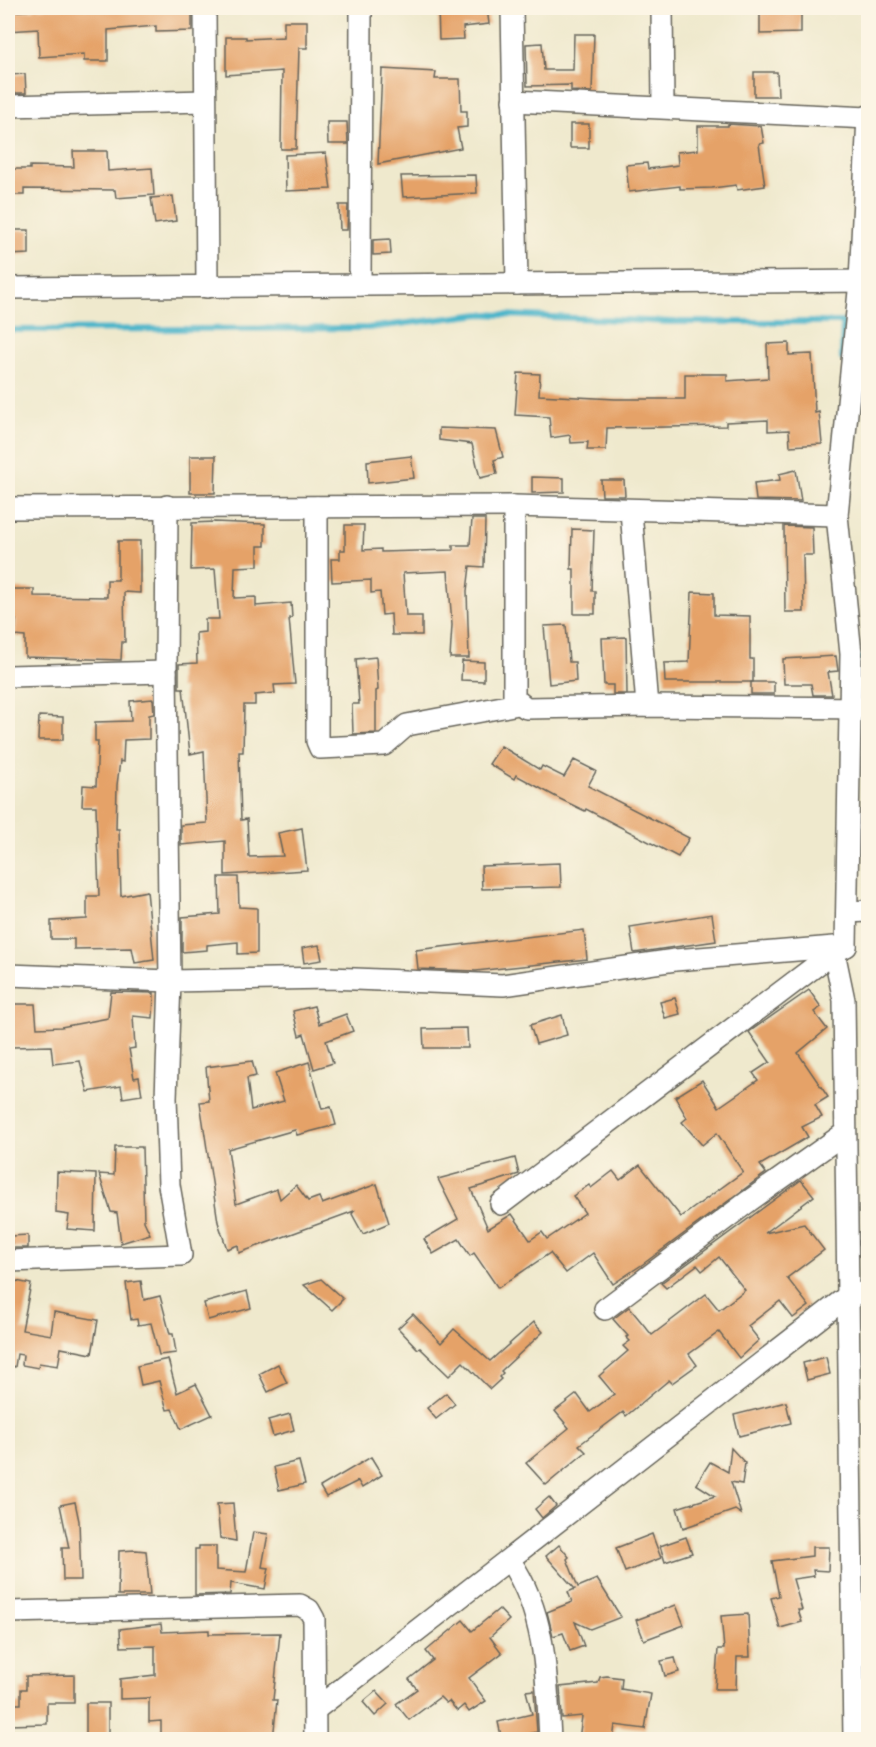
<svg xmlns="http://www.w3.org/2000/svg" width="876" height="1747" font-family="Caveat,sans-serif">
  <style>
    .lines { fill: none; stroke-linecap: round; stroke-linejoin: round }
    .stream { stroke: #4cb5ca; stroke-width: 6 }
    .building { fill: #e5a268 }
    .minor-casing { stroke: #66645a; stroke-width: 24 }
    .minor { stroke: #fff; stroke-width: 21 }
  </style>
  <rect width="100%" height="100%" fill="#fcf5e5"/>
  <filter id="ink" filterUnits="userSpaceOnUse"><feTurbulence type="fractalNoise" baseFrequency=".0167" numOctaves="2"/><feDisplacementMap in="SourceGraphic" scale="12" xChannelSelector="R" yChannelSelector="G"/><feConvolveMatrix kernelMatrix="1 2 1 2 8 2 1 2 1" color-interpolation-filters="sRGB"/></filter>
  <filter id="wash" filterUnits="userSpaceOnUse"><feTurbulence type="fractalNoise" baseFrequency=".008" numOctaves="4" result="noise"/><feDisplacementMap in="SourceGraphic" scale="24" xChannelSelector="R" yChannelSelector="G"/><feGaussianBlur stdDeviation="1.35" result="paint"/><feColorMatrix in="noise" values="0 0 0 0 0 0 0 0 0 0 0 0 0 0 0 0 0 1.4 0 .05"/><feComposite in="paint" operator="in"/></filter>
  <g filter="url(#wash)">
    <rect width="100%" height="100%" fill="#efe9cd"/>
    <g class="lines">
      <!-- stream -->
      <g class="stream">
        <path d="M8 330 368 328 481 314 672 322H843L842 358"/>
        <path d="M856 656 868 663"/>
      </g>
    </g>
    <g id="blocks">
      <!-- building -->
      <g class="building">
        <path d="M34 8H192V31L156 32V26L108 30V61H84V54L39 57 38 29 8 31V12L34 10Z"/>
        <path d="M438 8H487L489 24 463 27 464 39 439 40Z"/>
        <path d="M760 8H801V33L760 34Z"/>
        <path d="M284 21H307V48H299L296 149H281L282 71 226 75V37H246V39L284 37Z"/>
        <path d="M574 34H594L592 92 571 91V85L527 86 526 44 542 43 544 70H573Z"/>
        <path d="M382 69 436 72 435 79H460L461 111H467V127L457 128 461 148 378 164Z"/>
        <path d="M754 72H777L778 96H754Z"/>
        <path d="M25 74 26 93H8V75Z"/>
        <path d="M327 122H347L348 144H328Z"/>
        <rect x="570" y="124" width="19" height="24"/>
        <path d="M728 124 761 126 764 143 759 144 765 186 737 190 736 185 712 188 680 189V186L629 192 626 165 647 163 648 169 678 165 677 152 698 150V126H728Z"/>
        <path d="M73 151H107L108 171 152 168 154 195 116 198 115 190 24 189V195H8V169H30V166L74 167Z"/>
        <path d="M326 153 331 189 286 191 285 155Z"/>
        <path d="M476 175 477 193 403 197 401 176Z"/>
        <path d="M173 196 176 221 155 224 151 198Z"/>
        <path d="M339 205H348L347 230H340Z"/>
        <path d="M8 230H29V254L8 255Z"/>
        <path d="M390 239 391 254 373 255V240Z"/>
        <path d="M789 343V355L812 354 815 413 819 412 822 444 790 446 789 430 768 431V420L726 422V426L607 428 606 450H587L588 442 571 443 570 435 551 438 549 417 515 415 518 373 540 374 539 395 615 399H685V374H727V381L768 378 767 344Z"/>
        <path d="M439 428 496 430 503 457 494 460 497 474 480 478 472 444 439 440Z"/>
        <path d="M190 456H216L215 493H190Z"/>
        <path d="M411 456 414 478 368 483 367 461Z"/>
        <path d="M796 470 801 501 756 500 754 483 780 480 779 474Z"/>
        <path d="M532 477 564 478V492L532 493Z"/>
        <path d="M601 480H624L625 496H602Z"/>
        <path d="M472 519H485L484 567 470 566 467 591 469 658H450L452 625 448 571 403 573 406 616H422V635H392L391 614 382 615 380 592 371 593V580L332 582 331 559H340V550H345V525H364L363 550 381 549V552L453 550V545H470Z"/>
        <path d="M214 522 265 524V546H258V566L235 567 234 598 256 597V606L291 603 292 618H289L295 684 274 685 275 693 255 695V705H244L243 752H239L241 820 247 819 249 857 283 856 278 833 302 828 307 870 225 875V841L181 845V825L207 823 204 751 190 754 183 688H179V664L197 663 196 633 205 632V619H219L215 569 191 570 192 523Z"/>
        <path d="M784 526 812 527 813 555H803L804 612H785Z"/>
        <path d="M572 529 594 530 592 591H595V614H574V569H571Z"/>
        <path d="M118 541H140V593L124 592 125 642H122L121 660 25 657V637L15 636 16 620H8V589H34V596L107 597V580H118Z"/>
        <path d="M692 592 714 593V615L750 616V659H753V682H665L664 663 689 662Z"/>
        <path d="M566 625 569 662H575L576 681 549 684 544 626Z"/>
        <path d="M626 637 627 694H613V685H604L602 638Z"/>
        <path d="M836 656 838 671 828 672 832 695H813L811 684H784L783 659Z"/>
        <path d="M376 657 378 690 376 691V733L353 734 352 704H359L356 659Z"/>
        <path d="M462 661 484 662V681L461 680Z"/>
        <rect x="751" y="682" width="23" height="12"/>
        <path d="M153 699 154 714 149 715V739L124 740 123 762 120 761 117 785 116 829H119L121 896 147 891 154 960 135 963 132 948 74 949V939H51V921L87 919V896H99L96 806H82L83 785 96 786 98 741H95V722L131 721 130 701Z"/>
        <path d="M39 716 63 717V740H38Z"/>
        <path d="M501 746 540 770 542 766 564 777 574 760 596 771 588 786 689 838 678 857 586 809 585 811 560 799 516 775 514 779 489 764Z"/>
        <path d="M560 863 561 887 482 889 481 866Z"/>
        <path d="M219 877H238L239 907 257 908V953L238 954V942L207 945V950L182 952V917L220 914Z"/>
        <path d="M712 914 716 941 634 953 630 927Z"/>
        <path d="M584 930 587 959 476 971 418 969 416 950Z"/>
        <path d="M319 945 322 960 304 963 302 948Z"/>
        <path d="M809 990 821 1007 814 1012 827 1029 798 1053 828 1097 815 1105 822 1117 802 1127 808 1137 760 1165 766 1173 643 1264 613 1284 593 1253 566 1273 550 1253 498 1288 474 1253 470 1256 459 1239 433 1254 424 1239 458 1219 438 1179 515 1158 519 1174 471 1189 488 1229 512 1214 530 1240 542 1232 547 1239 585 1213 573 1196 589 1185 591 1188 613 1171 620 1180 640 1165 681 1217 743 1172 717 1133 702 1145 682 1122 687 1118 675 1097 702 1080 719 1107 758 1080 753 1073 770 1062 749 1032Z"/>
        <path d="M111 992 154 993 153 1018 133 1016 135 1048 129 1049 134 1078 139 1077 142 1095 123 1098 121 1086 88 1092 80 1061 53 1064 51 1046 12 1047V1043H8V1004H35L37 1028 61 1027 108 1018Z"/>
        <path d="M675 998 680 1014 665 1018 660 1002Z"/>
        <path d="M314 1006 319 1024 346 1014 353 1031 326 1041 333 1063 314 1069 304 1034 299 1036 293 1011Z"/>
        <path d="M562 1015 567 1035 536 1044 530 1025Z"/>
        <path d="M467 1028 468 1048H424L423 1029Z"/>
        <path d="M252 1061 256 1076 247 1078 251 1110 284 1101 275 1073 309 1062 322 1109 331 1107 336 1125 297 1135 295 1130 228 1149 236 1204 277 1189 280 1199 296 1185 308 1201 319 1197 322 1204 377 1184 389 1223 363 1234 352 1214 354 1211 239 1253 238 1245 227 1249 218 1222 200 1102 209 1101 206 1067Z"/>
        <path d="M115 1147H142L144 1221 150 1234 121 1243 117 1213 111 1212 99 1174 114 1175Z"/>
        <path d="M57 1172 96 1174 95 1231 67 1229 69 1215 56 1213Z"/>
        <path d="M801 1180 814 1196 765 1233 804 1224 824 1250 787 1278 809 1306 793 1318 780 1301 748 1326 759 1340 739 1358 719 1332 689 1354 697 1365 672 1383 669 1380 626 1416 623 1412 579 1445 586 1452 546 1485 526 1463 569 1428 555 1411 577 1394 590 1412 614 1394 599 1376 628 1351 623 1346 630 1341 626 1337 628 1336 613 1319 629 1307 652 1335 706 1294 719 1310 745 1290 719 1257 702 1271 697 1265 666 1288 661 1283Z"/>
        <path d="M28 1235V1248H12L11 1236Z"/>
        <path d="M321 1279 343 1299 332 1310 304 1285Z"/>
        <path d="M16 1281 31 1284 22 1330 51 1335 54 1312 98 1320 92 1354 61 1348 58 1366 39 1363 38 1368 22 1365 23 1355 17 1354 15 1367 8 1366V1327Z"/>
        <path d="M141 1281 144 1300 160 1296 170 1334H173L176 1353 159 1355 151 1323 138 1325 137 1319 131 1320 126 1283Z"/>
        <path d="M247 1291 251 1308 208 1320 204 1303Z"/>
        <path d="M413 1314 441 1343 454 1329 490 1361 534 1322 543 1332 501 1371 503 1373 499 1377 501 1379 490 1389 463 1362 449 1376 420 1348 418 1349 398 1328Z"/>
        <path d="M826 1357 830 1374 807 1380 803 1363Z"/>
        <path d="M168 1359 177 1393 196 1384 212 1415 181 1429 172 1409 167 1410 159 1381 141 1385 137 1366Z"/>
        <path d="M278 1364 287 1383 268 1392 259 1374Z"/>
        <path d="M446 1393 455 1404 436 1419 427 1408Z"/>
        <path d="M786 1402 791 1423 739 1436 734 1415Z"/>
        <path d="M290 1414 294 1430 273 1436 268 1420Z"/>
        <path d="M731 1448 745 1463 742 1484 731 1482 741 1514 735 1510 683 1528 677 1508 715 1496 696 1484 710 1462 728 1472Z"/>
        <path d="M371 1457 382 1475 362 1488 358 1481 326 1497 320 1487Z"/>
        <path d="M299 1461 305 1484 279 1490 274 1467Z"/>
        <path d="M549 1497 556 1506 542 1518 535 1509Z"/>
        <path d="M75 1502 79 1521 81 1580H63L62 1548H69L60 1505Z"/>
        <path d="M233 1503 236 1541 220 1538 217 1504Z"/>
        <path d="M253 1532 268 1534 262 1567 269 1568 265 1589 231 1583 230 1594 195 1595V1549H199V1546H216V1570L246 1572Z"/>
        <path d="M652 1534 661 1558 625 1572 616 1548Z"/>
        <path d="M686 1537 692 1553 665 1562 660 1546Z"/>
        <path d="M559 1545 569 1557 567 1559 578 1587 597 1579 621 1617 590 1629 575 1622 584 1646 570 1651 563 1633 553 1636 547 1612 572 1602 568 1592 575 1589 546 1556Z"/>
        <path d="M812 1547H829L828 1571 813 1570 814 1576 793 1579 802 1610H798L802 1622 780 1628 771 1598 779 1596 772 1561 812 1556Z"/>
        <path d="M136 1550 146 1551 150 1595H118L119 1551Z"/>
        <path d="M676 1605 684 1625 644 1640 636 1620Z"/>
        <path d="M499 1609 509 1620 490 1637 502 1653 469 1678 486 1701 469 1712 464 1705 457 1711 449 1701 446 1703 440 1697 409 1720 396 1704 417 1689 409 1679 433 1660 426 1651 463 1620 472 1631Z"/>
        <path d="M748 1614 750 1657H737L736 1689H715L718 1649H724L721 1616Z"/>
        <path d="M161 1624 162 1632 209 1630V1634L280 1633 273 1700H277L273 1740H161V1721L149 1722V1698L120 1699V1679L155 1675V1646L121 1647 120 1629Z"/>
        <path d="M675 1658 679 1672 665 1676 661 1661Z"/>
        <path d="M74 1675V1703H47V1724L8 1725V1704H21V1689H26V1676Z"/>
        <path d="M607 1676 622 1678 621 1689 651 1694 645 1729 615 1725 613 1740H579L582 1716 562 1718 560 1687 598 1683 600 1677Z"/>
        <path d="M534 1690 537 1732 502 1740 498 1722 532 1714 526 1691Z"/>
        <path d="M376 1691 388 1704 375 1716 363 1702Z"/>
        <rect x="86" y="1703" width="22" height="37"/>
      </g>
    </g>
  </g>
  <g filter="url(#ink)">
    <use href="#blocks" fill-opacity="0" stroke="#66645a" stroke-width="1.5"/>
    <g class="lines">
      <!-- minor casing -->
      <g class="minor-casing">
        <g id="minor">
          <path d="M205 8 207 287"/>
          <path d="M512 8 517 284"/>
          <path d="M662 8 663 106"/>
          <path d="M513 101 868 118"/>
          <path d="M8 106 205 101"/>
          <path d="M360 285 361 8"/>
          <path d="M8 288 868 281"/>
          <path d="M514 506V698L526 708 647 706 868 708"/>
          <path d="M317 507V741L320 748 384 745 407 725 518 704"/>
          <path d="M8 508 514 506 837 515"/>
          <path d="M631 511 647 706"/>
          <path d="M8 676 166 672"/>
          <path d="M847 912 868 911"/>
          <path d="M8 975 170 981 330 978 503 985 675 960 846 946"/>
          <path d="M501 1204 834 952"/>
          <path d="M8 1261 181 1255 169 1185 166 1098 170 981 166 672 167 506"/>
          <path d="M605 1309 749 1201 845 1133"/>
          <path d="M510 1561C546 1613 547 1678 550 1740"/>
          <path d="M8 1612 300 1605 309 1610 314 1619 315 1740"/>
          <path d="M316 1709 849 1295 868 1292"/>
          <path d="M854 1740 844 1000 834 952 846 946 851 654 837 515 860 281 868 116"/>
        </g>
      </g>
      <!-- minor -->
      <use href="#minor" class="minor"/>
    </g>
  </g>
  <!-- margin -->
  <rect width="876" height="1747" fill="none" stroke="#fcf5e5" stroke-width="30"/>
</svg>
